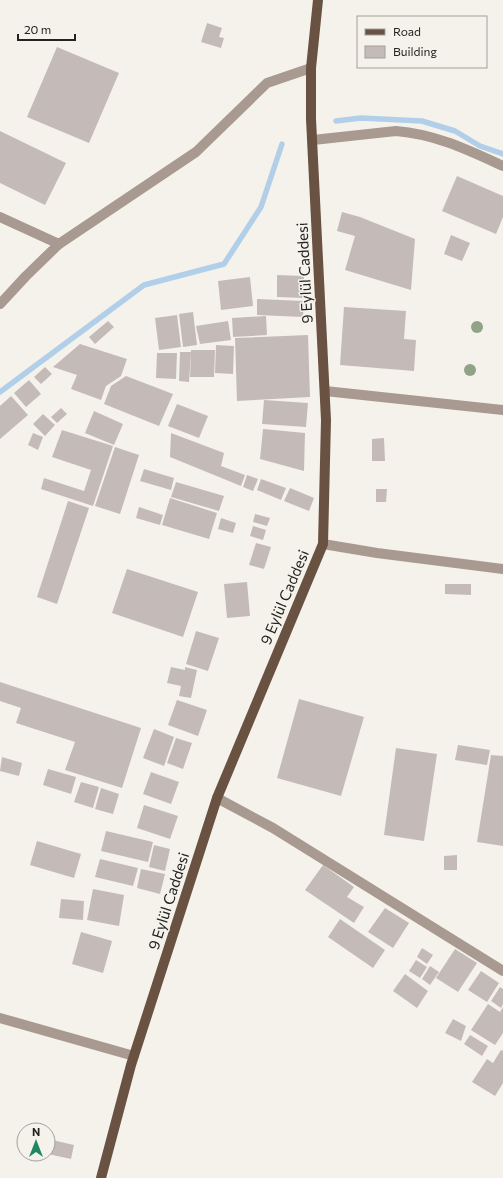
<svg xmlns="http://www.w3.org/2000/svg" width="503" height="1178" font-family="Commissioner,sans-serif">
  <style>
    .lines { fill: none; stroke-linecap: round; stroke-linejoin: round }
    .stream { stroke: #b1cfe9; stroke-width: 5.5 }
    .building { fill: #c4bbb9 }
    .lane { stroke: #a89a90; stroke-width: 10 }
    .street { stroke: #a89a90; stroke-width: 10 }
    .primary { stroke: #695241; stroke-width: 10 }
    .tree { fill: #91a387 }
    .labels { text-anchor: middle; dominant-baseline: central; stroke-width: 3; stroke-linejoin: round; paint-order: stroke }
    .street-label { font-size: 15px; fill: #242320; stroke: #f5f2eb }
  </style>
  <rect width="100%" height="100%" fill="#f5f2eb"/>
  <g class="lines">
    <!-- stream -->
    <g class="stream">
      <path d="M336 121 361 118 422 121 455 131 480 146 503 154"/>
      <path d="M0 392 144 285 224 264 261 207 282 144"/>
    </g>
  </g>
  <!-- building -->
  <g class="building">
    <path d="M207 23 222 28 219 37 224 38 221 48 201 42Z"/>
    <path d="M57 47 119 73 89 143 27 117Z"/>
    <path d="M0 131 66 163 45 205 0 183Z"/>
    <path d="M457 176 503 196V217L496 234 442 211Z"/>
    <path d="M342 212 360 217 415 239 411 290 345 270 355 236 337 231Z"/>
    <path d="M451 235 470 243 462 261 444 254Z"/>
    <path d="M277 275 304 276 303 298 277 297Z"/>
    <path d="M250 277 253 306 221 310 218 281Z"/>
    <path d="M257 299 304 301 303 317 257 315Z"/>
    <path d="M344 307 406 311 404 339 416 340 414 371 340 365Z"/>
    <path d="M193 312 197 345 183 347 179 314Z"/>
    <path d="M177 315 181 347 159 350 155 318Z"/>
    <path d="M266 316 267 335 233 337 232 318Z"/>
    <path d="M108 321 114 327 95 344 89 337Z"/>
    <path d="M228 321 231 340 200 344 196 326Z"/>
    <path d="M308 335 310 397 237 401 235 338Z"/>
    <path d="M80 344 127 359 121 376 106 386 101 400 71 389 77 375 53 367Z"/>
    <path d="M216 345 234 346 233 374 215 373Z"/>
    <path d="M191 350H215L214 377H190Z"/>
    <path d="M180 352H191L189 382 179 381Z"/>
    <path d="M157 353H177L176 379 156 378Z"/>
    <path d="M45 367 52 374 41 384 34 377Z"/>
    <path d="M126 376 173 394 159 426 104 404 111 386Z"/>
    <path d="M29 380 41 394 26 407 14 393Z"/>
    <path d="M11 396 28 415 0 439V406Z"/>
    <path d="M264 400 308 403 306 427 262 424Z"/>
    <path d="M177 404 208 416 199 438 168 426Z"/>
    <path d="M61 408 67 414 57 423 51 417Z"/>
    <path d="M94 411 123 424 114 445 85 433Z"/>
    <path d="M43 414 55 425 45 436 33 424Z"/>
    <path d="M263 429 305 433 304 471 260 459Z"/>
    <path d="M62 430 113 446 93 506 41 489 44 478 84 491 91 470 52 457Z"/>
    <path d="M33 433 43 437 38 450 28 445Z"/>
    <path d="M171 433 224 453 221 466 245 475 241 486 170 457Z"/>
    <path d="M384 438 385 461H372V439Z"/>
    <path d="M115 447 139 455 120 514 95 506Z"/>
    <path d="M144 469 174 478 171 490 140 481Z"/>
    <path d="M247 475 258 479 253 491 243 487Z"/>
    <path d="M261 479 286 488 281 500 257 490Z"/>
    <path d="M176 482 224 496 219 511 171 497Z"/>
    <path d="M290 488 314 498 309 511 284 501Z"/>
    <path d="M376 489H387L386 502H376Z"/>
    <path d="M170 498 217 513 209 539 162 525Z"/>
    <path d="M68 501 89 508 57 604 37 597Z"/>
    <path d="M139 507 163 515 160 525 136 518Z"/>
    <path d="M255 514 270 518 267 526 253 522Z"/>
    <path d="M221 518 236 523 233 533 218 529Z"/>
    <path d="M253 526 266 530 263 540 250 536Z"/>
    <path d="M256 543 271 547 264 569 249 565Z"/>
    <path d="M127 569 198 592 183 637 112 613Z"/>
    <path d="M247 582 250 616 227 618 224 584Z"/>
    <path d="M445 584H471V595L445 594Z"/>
    <path d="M196 631 219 638 208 671 186 664Z"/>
    <path d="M171 667 185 670V667L197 670 191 698 179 696 181 686 167 683Z"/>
    <path d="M0 682 141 728 122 788 65 770 75 742 16 723 21 708 0 701Z"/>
    <path d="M299 699 364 717 341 796 277 778Z"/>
    <path d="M177 700 207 710 198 736 168 725Z"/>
    <path d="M154 729 174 737 164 766 143 758Z"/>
    <path d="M176 738 192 743 183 769 167 763Z"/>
    <path d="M458 745 490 750 487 765 455 760Z"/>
    <path d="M396 748 437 754 424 841 384 835Z"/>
    <path d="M491 755 503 756V846L477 842Z"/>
    <path d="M2 757 22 763 19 776 0 771Z"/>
    <path d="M48 769 76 777 71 794 43 785Z"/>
    <path d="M151 772 179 782 171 804 143 794Z"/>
    <path d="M81 782 99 787 93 808 74 802Z"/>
    <path d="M101 788 119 794 113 814 95 809Z"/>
    <path d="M144 805 178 816 170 839 137 828Z"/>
    <path d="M106 831 153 842 148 862 101 851Z"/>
    <path d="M37 841 81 854 74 878 30 865Z"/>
    <path d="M154 845 170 849 165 871 149 867Z"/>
    <path d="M457 855V870H444V856Z"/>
    <path d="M100 859 138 868 133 886 95 877Z"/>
    <path d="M323 865 354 887 347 897 364 907 354 923 305 890Z"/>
    <path d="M141 869 165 874 160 894 137 888Z"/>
    <path d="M93 889 124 895 119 926 87 920Z"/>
    <path d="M61 899 84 901 83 920 59 918Z"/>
    <path d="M385 908 409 923 393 948 368 932Z"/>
    <path d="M340 919 385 950 373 968 328 937Z"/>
    <path d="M81 932 112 941 103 973 72 964Z"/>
    <path d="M422 948 433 955 427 964 417 957Z"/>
    <path d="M455 949 477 963 458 992 436 978Z"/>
    <path d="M416 960 427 967 420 978 409 971Z"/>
    <path d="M430 966 439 972 430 985 422 979Z"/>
    <path d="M481 971 499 983 487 1002 468 990Z"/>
    <path d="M405 974 428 991 417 1008 393 991Z"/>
    <path d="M500 987 503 989V1004L501 1008 491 1001Z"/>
    <path d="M488 1004 500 1012 503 1007V1033L495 1045 471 1030Z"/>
    <path d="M453 1019 466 1026 461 1041 445 1033Z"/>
    <path d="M470 1035 488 1046 482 1056 464 1044Z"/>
    <path d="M501 1050 503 1051V1083L495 1096 472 1082 487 1059 493 1063Z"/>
    <path d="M48 1139 74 1145 71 1159 48 1154Z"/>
  </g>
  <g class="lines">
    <!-- lane -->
    <g class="lane">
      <path d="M313 140 396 131C435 134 468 150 503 166"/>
      <path d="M0 304 26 276 59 244"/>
      <path d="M0 1018 134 1056"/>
    </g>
    <!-- street -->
    <g class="street">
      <path d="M0 217 59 244 196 152 267 83 311 68"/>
      <path d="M325 391 503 410"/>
      <path d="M323 544 377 553 503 569"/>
      <path d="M217 798 273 828 503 971"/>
    </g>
    <!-- primary -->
    <path class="primary" d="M101 1178 131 1065 217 798 323 544 326 420 311 119V68L318 0"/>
  </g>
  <!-- trees -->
  <g class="tree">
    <circle cx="477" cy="327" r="6"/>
    <circle cx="470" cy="370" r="6"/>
  </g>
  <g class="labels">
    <!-- street labels -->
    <g class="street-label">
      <text transform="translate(304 273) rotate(-93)">9 Eylül Caddesi</text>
      <text transform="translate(284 597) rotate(-67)">9 Eylül Caddesi</text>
      <text transform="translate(168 901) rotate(-72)">9 Eylül Caddesi</text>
    </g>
  </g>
  <!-- legend -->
  <rect x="357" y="16" width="130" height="52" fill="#f5f2eb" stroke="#a19f9a"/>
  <rect x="365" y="29" width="20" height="6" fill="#695241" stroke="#a19f9a"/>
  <text x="393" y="36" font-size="12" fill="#242320">Road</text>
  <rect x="365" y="46" width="20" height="12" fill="#c4bbb9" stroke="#a19f9a"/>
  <text x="393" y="56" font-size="12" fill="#242320">Building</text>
  <!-- north arrow -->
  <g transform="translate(36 1142)"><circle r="19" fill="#f5f2eb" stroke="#a19f9a"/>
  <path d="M0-3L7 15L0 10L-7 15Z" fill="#208763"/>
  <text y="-6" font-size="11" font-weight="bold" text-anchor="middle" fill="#242320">N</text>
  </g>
  <!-- scale -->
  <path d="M18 34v6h57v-6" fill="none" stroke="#242320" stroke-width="2"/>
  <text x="24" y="34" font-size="12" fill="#242320" stroke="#f5f2eb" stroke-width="3" paint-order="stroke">20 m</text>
</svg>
